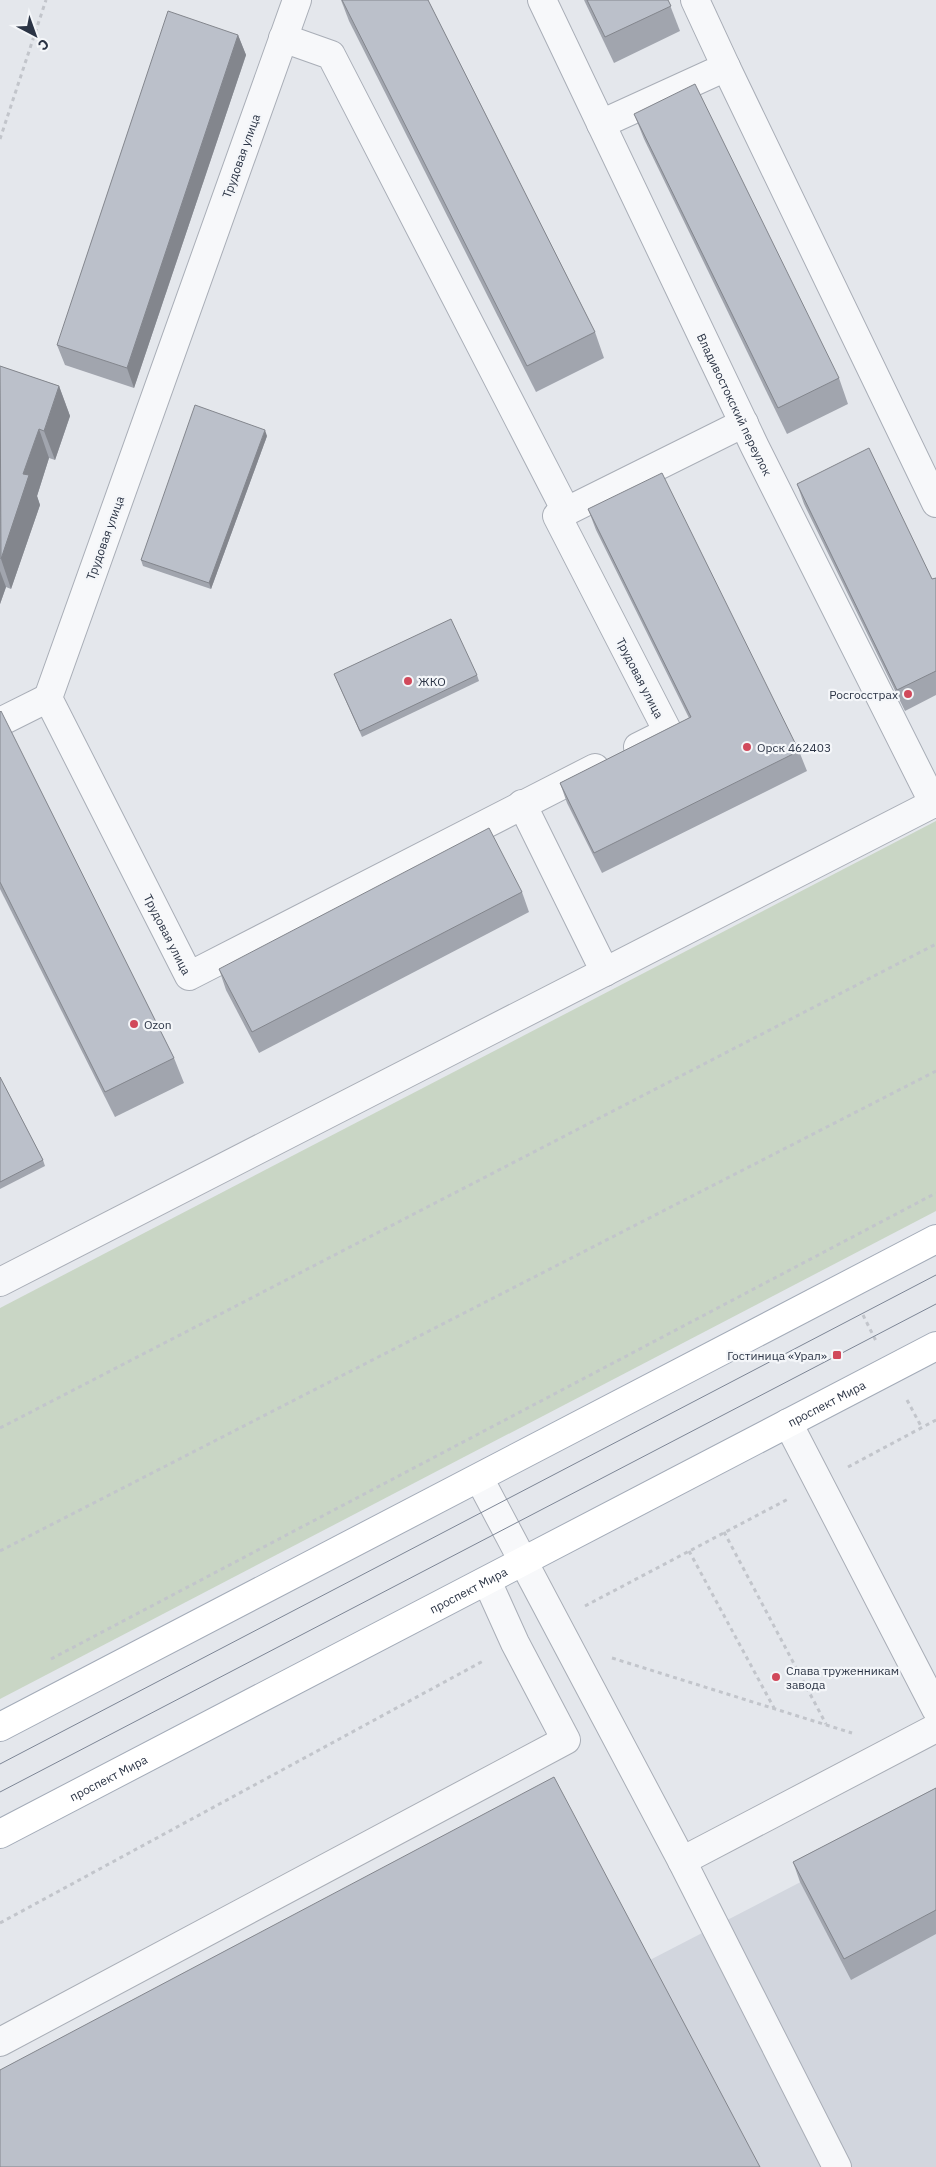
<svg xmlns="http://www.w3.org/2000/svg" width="936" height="2167" font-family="'IBM Plex Sans',sans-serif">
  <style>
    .built { fill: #d2d6de }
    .green { fill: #c9d6c5 }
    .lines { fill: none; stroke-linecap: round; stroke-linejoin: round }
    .minor-casing { stroke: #a9aeb7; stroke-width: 30 }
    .major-casing { stroke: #a3abb8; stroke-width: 30 }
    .path { stroke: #c2c5cb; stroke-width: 3; stroke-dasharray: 4 4; stroke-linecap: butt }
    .minor { stroke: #f7f8fa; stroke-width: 28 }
    .major { stroke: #fff; stroke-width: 28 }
    .tram { stroke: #7d8696; stroke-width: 1 }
    .wall { fill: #a1a5ae }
    .shaded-wall { fill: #83868d }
    .building { fill: #bbc0ca; stroke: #83868d }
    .poi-dot { fill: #d1495b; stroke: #f4f6f9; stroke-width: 2 }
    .labels { text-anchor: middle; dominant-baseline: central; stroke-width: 4.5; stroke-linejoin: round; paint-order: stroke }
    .street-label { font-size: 12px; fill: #2b3445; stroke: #f4f6f9 }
    .poi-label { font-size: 12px; fill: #2b3445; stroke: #f4f6f9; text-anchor: start }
  </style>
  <rect width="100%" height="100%" fill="#e4e7ec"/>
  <!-- built -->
  <path class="built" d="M936 1812V2167H0L648 1961Z"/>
  <!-- green -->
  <path class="green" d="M936 821V1211L0 1699V1308Z"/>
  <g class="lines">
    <!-- minor casing -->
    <g class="minor-casing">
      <g id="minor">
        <path id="s1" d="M297 0 48 698 189 976 595 768"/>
        <path id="s2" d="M542 0 755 447 934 804"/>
        <path d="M283 38 331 55 566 511"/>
        <path d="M726 67 936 503"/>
        <path d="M601 124 726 67 695 0"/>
        <path d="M0 722 48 698"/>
        <path d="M638 747 668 732 557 516 744 423"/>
        <path d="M522 804 605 972"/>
        <path d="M0 1282 936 802"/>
        <path d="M788 1423 936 1709"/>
        <path d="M479 1478 682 1861 837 2167"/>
        <path d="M682 1861 936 1728"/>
        <path d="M0 2042 566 1740 515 1643 487 1581"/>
      </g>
    </g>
    <!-- major casing -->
    <g class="major-casing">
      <g id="major">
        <path d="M0 1727 936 1239"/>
        <path id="s3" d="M0 1834 936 1346"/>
      </g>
    </g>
    <!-- path -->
    <g class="path">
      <path d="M0 139 46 0"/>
      <path d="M863 1315 876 1341"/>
      <path d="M907 1400 922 1428"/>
      <path d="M0 1428 936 944"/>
      <path d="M848 1467 936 1420"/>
      <path d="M724 1532 826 1724"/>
      <path d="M0 1551 936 1071"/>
      <path d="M689 1551 774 1708"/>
      <path d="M585 1606 790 1498"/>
      <path d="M612 1658 852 1733"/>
      <path d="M51 1659 936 1193"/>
      <path d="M0 1923 485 1660"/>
    </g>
    <!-- minor -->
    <use href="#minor" class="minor"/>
    <!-- major -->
    <use href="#major" class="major"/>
    <!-- tram -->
    <g class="tram">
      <path d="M0 1764 936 1275"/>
      <path d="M0 1792 936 1304"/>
    </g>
  </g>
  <!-- wall -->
  <g class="wall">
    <path d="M341 0H428L595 332 604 358 536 392 349 21Z"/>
    <path d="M584 0H668L680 31 614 63Z"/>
    <path d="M238 35 246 55 134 388 65 365 57 345Z"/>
    <path d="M634 114 839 378 848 404 787 434 644 139Z"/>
    <path d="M0 366 59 386 70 416 55 460 49 458 37 496 40 505 11 589 6 587 0 604Z"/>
    <path d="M267 436 211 589 143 566 141 560Z"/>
    <path d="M797 484 932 579 936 578V695L905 711 804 504Z"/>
    <path d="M588 509 799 751 807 771 602 873 567 803 560 783 689 718 596 530Z"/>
    <path d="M334 674 477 675 479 681 362 737Z"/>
    <path d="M0 712 174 1058 184 1083 115 1117 0 889Z"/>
    <path d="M522 892 529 912 259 1053 226 990 219 969Z"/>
    <path d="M0 1077 43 1160 45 1166 0 1189Z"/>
    <path d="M936 1788V1934L851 1980 800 1882 793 1862Z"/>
  </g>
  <!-- shaded-wall -->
  <g class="shaded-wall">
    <path d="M238 35 246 55 134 388 127 368Z"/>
    <path d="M59 386 70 416 55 460 44 431Z"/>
    <path d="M39 429 49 458 37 496 40 505 11 589 1 559 23 474Z"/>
    <path d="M265 430 267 436 211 589 209 583Z"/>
    <path d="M0 571 6 587 0 604Z"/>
  </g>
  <!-- building -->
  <g class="building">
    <path d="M342 0H428L595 332 527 366Z"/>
    <path d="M587 0H668L671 6 605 37Z"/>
    <path d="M168 11 238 35 127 368 57 345Z"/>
    <path d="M695 84 839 378 778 408 634 114Z"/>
    <path d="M0 366 59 386 44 431 39 429 23 474 29 475 1 559Z"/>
    <path d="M195 405 265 430 209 583 141 560Z"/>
    <path d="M869 448 932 579 936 578V671L897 690 797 484Z"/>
    <path d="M662 473 799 751 594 853 560 783 691 717 588 509Z"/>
    <path d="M451 619 477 675 360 731 334 674Z"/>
    <path d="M1 711 174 1058 105 1092 0 882V712Z"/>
    <path d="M489 828 522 892 252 1032 219 969Z"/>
    <path d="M0 1077 43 1160 0 1182Z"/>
    <path d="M554 1777 760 2167H0V2070Z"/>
    <path d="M936 1788V1910L844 1959 793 1862Z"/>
  </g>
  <!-- markers -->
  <g class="poi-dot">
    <circle cx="408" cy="681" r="5"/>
    <circle cx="908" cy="694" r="5"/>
    <circle cx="747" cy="747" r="5"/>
    <circle cx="134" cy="1024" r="5"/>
    <rect x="832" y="1350" width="10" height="10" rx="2.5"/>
    <circle cx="776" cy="1677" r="5"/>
  </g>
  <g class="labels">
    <!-- street labels -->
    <g class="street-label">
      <text transform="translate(241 156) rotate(-70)">Трудовая улица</text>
      <text stroke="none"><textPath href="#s2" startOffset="448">Владивостокский переулок</textPath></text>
      <text transform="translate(105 538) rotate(-70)">Трудовая улица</text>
      <text transform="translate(640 678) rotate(63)">Трудовая улица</text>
      <text stroke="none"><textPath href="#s1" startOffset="1006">Трудовая улица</textPath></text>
      <text stroke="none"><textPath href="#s3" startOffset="932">проспект Мира</textPath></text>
      <text stroke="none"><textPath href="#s3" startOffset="528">проспект Мира</textPath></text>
      <text stroke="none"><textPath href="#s3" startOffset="122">проспект Мира</textPath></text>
    </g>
    <!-- poi labels -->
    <g class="poi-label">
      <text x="418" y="681">ЖКО</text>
      <text x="898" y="694" text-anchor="end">Росгосстрах</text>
      <text x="757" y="747">Орск 462403</text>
      <text x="144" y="1024">Ozon</text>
      <text x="827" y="1355" text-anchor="end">Гостиница «Урал»</text>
      <text x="786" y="1670">Слава труженникам<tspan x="786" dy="14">завода</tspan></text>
    </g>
  </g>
  <!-- north arrow -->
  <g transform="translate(35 35) rotate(139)" stroke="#f4f6f9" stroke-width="4" paint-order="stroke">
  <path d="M0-4L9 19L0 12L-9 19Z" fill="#2b3445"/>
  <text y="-8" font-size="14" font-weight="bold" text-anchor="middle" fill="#2b3445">С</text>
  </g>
</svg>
